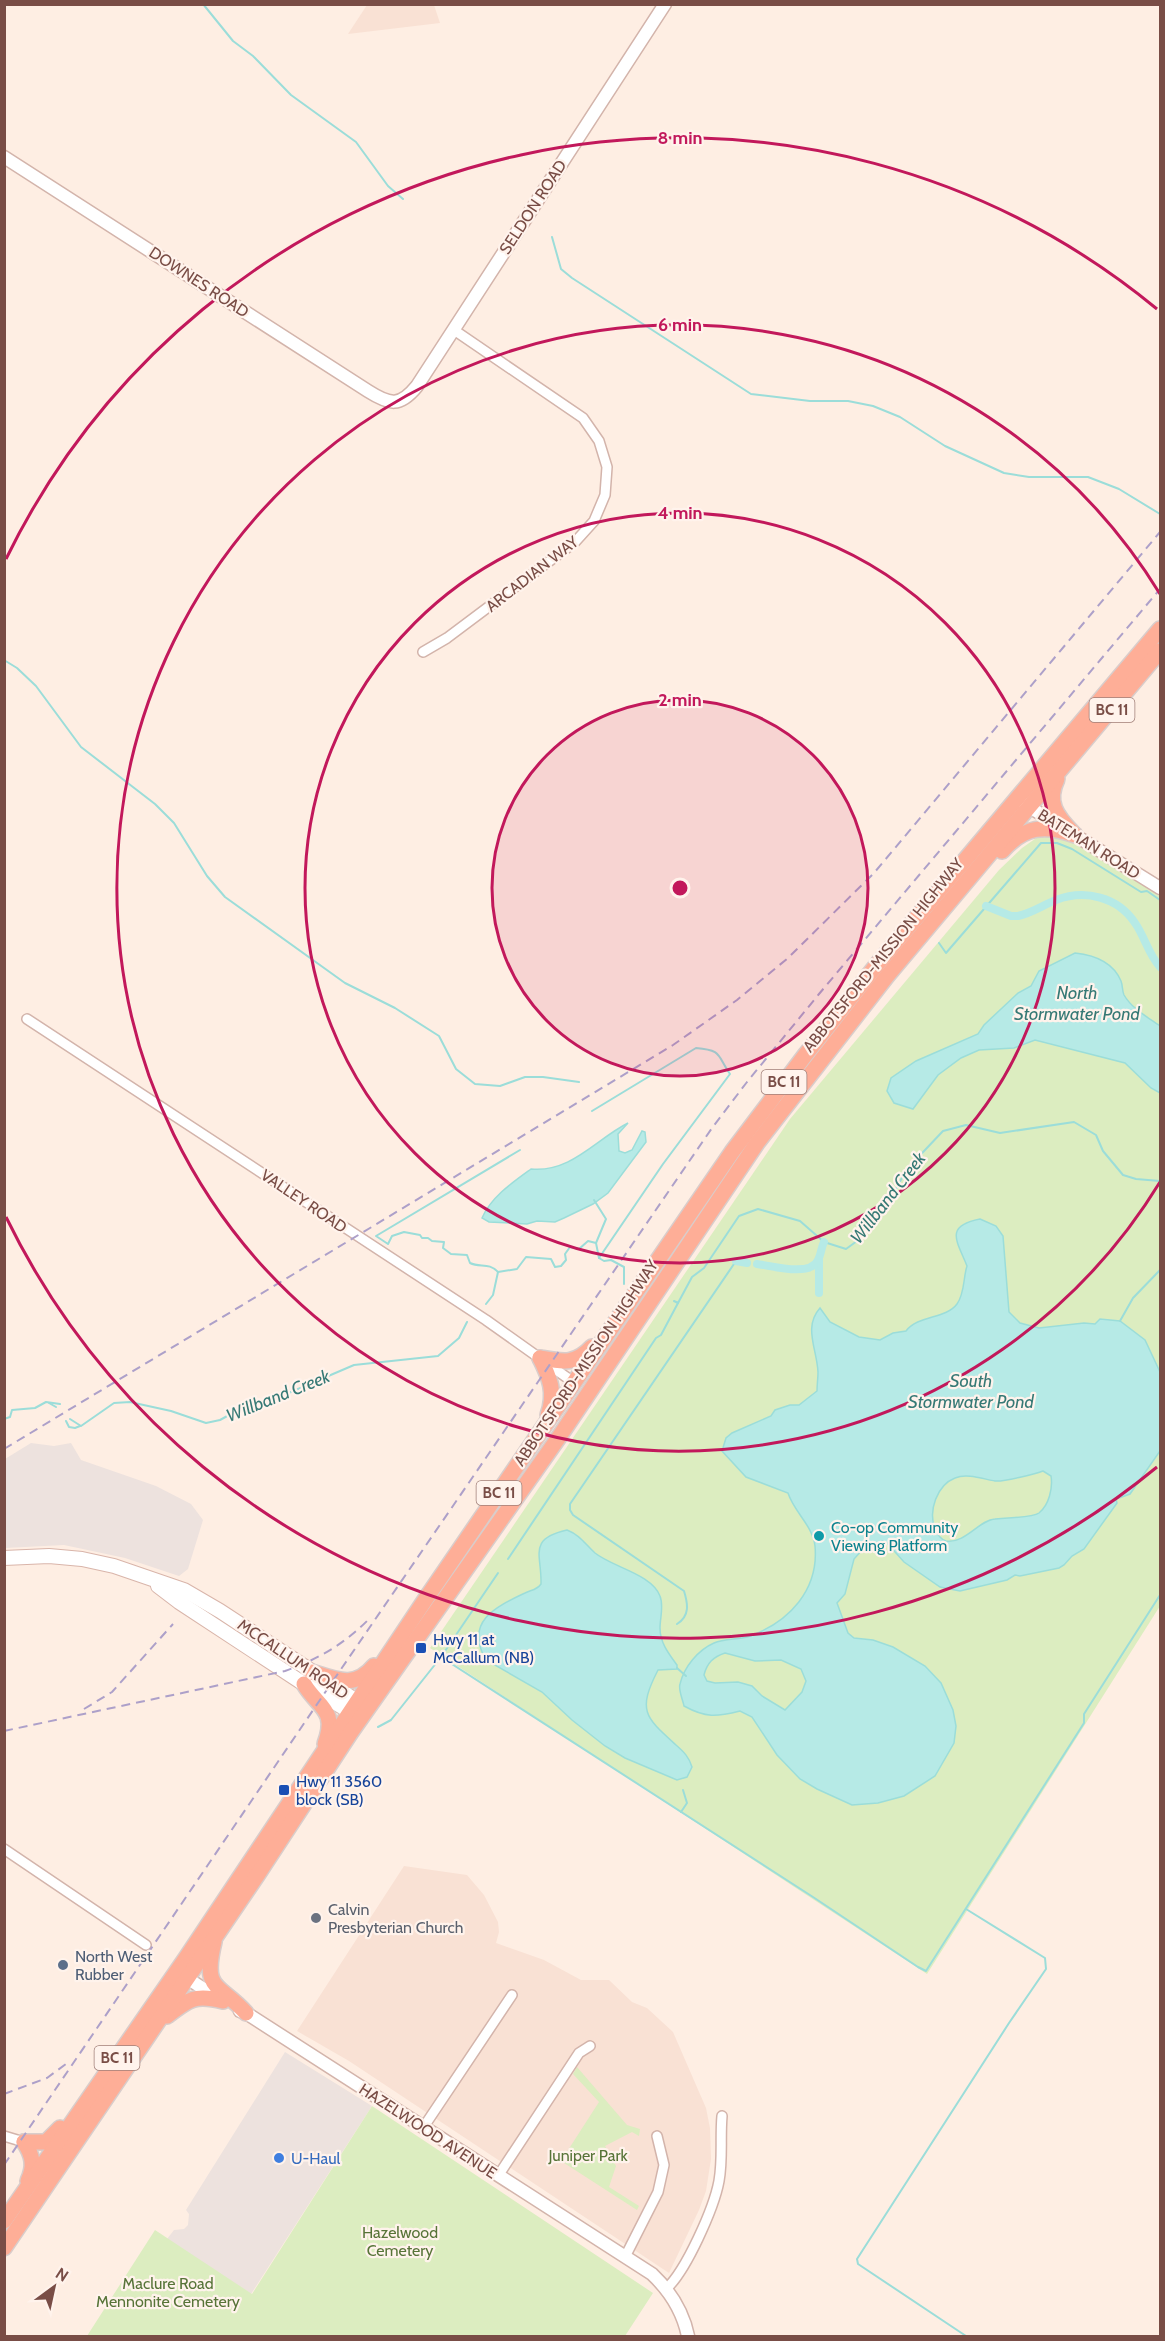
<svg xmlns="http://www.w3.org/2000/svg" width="1165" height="2341" font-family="Cabin,sans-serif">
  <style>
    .residential { fill: #f9e1d4 }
    .industrial { fill: #ede2de }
    .green { fill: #dcedc0 }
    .water { fill: #b6eae6; stroke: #9bddd9; stroke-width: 1.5; fill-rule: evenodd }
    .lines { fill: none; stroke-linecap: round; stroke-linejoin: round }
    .stream { stroke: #9bddd9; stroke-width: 2 }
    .canal { stroke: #b6eae6; stroke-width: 8 }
    .minor-casing { stroke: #d3b4ab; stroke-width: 12 }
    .tertiary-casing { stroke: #d3b4ab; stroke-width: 15 }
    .secondary-casing { stroke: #d9b5aa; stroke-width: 16 }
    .trunk-casing { stroke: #d9cdcb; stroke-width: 18 }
    .minor { stroke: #fff; stroke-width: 9 }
    .tertiary { stroke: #fff; stroke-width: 12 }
    .secondary { stroke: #fff; stroke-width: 14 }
    .trunk { stroke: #feae97; stroke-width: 15 }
    .rail { stroke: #ada0c9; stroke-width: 2; stroke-dasharray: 9 6; stroke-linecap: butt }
    .ring { fill: none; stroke: #c2185b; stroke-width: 3 }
    .culture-dot { fill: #0f9aa8; stroke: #fff3ec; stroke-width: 2 }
    .transit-dot { fill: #1a4fb4; stroke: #fff3ec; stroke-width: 2 }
    .worship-dot { fill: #6b7280; stroke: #fff3ec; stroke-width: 2 }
    .service-dot { fill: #5c6f8a; stroke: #fff3ec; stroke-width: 2 }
    .shop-dot { fill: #3f7fe0; stroke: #fff3ec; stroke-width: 2 }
    .labels { text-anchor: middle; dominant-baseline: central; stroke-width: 4.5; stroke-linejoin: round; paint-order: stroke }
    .shield { fill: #fff3ec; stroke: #a17f78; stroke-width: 1.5 }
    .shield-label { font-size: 15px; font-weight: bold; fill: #794d46 }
    .street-label { font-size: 16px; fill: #794d46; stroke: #fff3ec }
    .culture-label { font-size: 16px; fill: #0d838f; stroke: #fff3ec; text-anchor: start }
    .transit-label { font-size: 16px; fill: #164399; stroke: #fff3ec; text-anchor: start }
    .worship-label { font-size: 16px; fill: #5b616d; stroke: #fff3ec; text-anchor: start }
    .service-label { font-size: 16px; fill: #4e5e75; stroke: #fff3ec; text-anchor: start }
    .park-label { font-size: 16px; fill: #577438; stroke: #fff3ec }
    .shop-label { font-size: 16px; fill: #366cbe; stroke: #fff3ec; text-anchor: start }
    .water-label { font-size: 18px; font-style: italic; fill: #367975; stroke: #fff3ec }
    .centre { fill: #c2185b; stroke: #fff3ec; stroke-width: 3 }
    .ring-label { font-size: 18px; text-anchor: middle; font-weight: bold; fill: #c2185b; stroke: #fff3ec; stroke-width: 4.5; stroke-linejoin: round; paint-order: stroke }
  </style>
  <rect width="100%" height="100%" fill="#feeee3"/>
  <!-- residential -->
  <g class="residential">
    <path d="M367 5H434L440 23 348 34Z"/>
    <path d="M404 1866 467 1875 484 1895 498 1922 499 1932 496 1943 544 1960 581 1980H609L632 2002 647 2008 673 2032 706 2108 710 2128 711 2159 706 2191 699 2210 669 2273 349 2061 297 2031Z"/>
  </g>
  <!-- industrial -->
  <g class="industrial">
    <path d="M31 1443 54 1446 71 1443 81 1460 156 1486 191 1504 203 1520 188 1569 179 1576 125 1558 64 1545 5 1548V1459Z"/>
    <path d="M285 2052 372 2106 251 2294 167 2239 174 2230 184 2229 188 2225 189 2214 186 2210Z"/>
  </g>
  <!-- green -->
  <g class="green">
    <path d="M1042 834 1074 841 1160 893V1606L927 1974 430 1648 790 1119 999 870 1022 848Z"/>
    <path d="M577 2067 627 2125 640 2129 639 2136 632 2132 605 2146 616 2166 609 2187 639 2206 637 2210 561 2161 599 2102 573 2074Z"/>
    <path d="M372 2106 653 2293 625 2336H87L155 2230 252 2294Z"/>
  </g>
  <!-- water -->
  <g class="water">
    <path d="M1075 953C1094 955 1113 962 1121 981 1123 986 1122 991 1124 995 1132 1009 1149 1018 1160 1026V1093L1151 1088 1125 1063 1035 1040 1014 1048 979 1050 961 1058 938 1075 913 1109 894 1103 887 1091 891 1078 916 1061 978 1034 984 1025 1018 993 1031 986 1039 971Z"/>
    <path d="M628 1123 618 1134 619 1151 625 1153 632 1150 642 1131 645 1132 646 1142 608 1193 593 1204 564 1218 555 1222 537 1221 527 1224 489 1222 482 1218C491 1197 513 1182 531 1169 571 1173 596 1139 628 1123Z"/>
    <path d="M980 1219 996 1226 1003 1236 1009 1312 1020 1323 1039 1328 1084 1323 1095 1324 1100 1319 1120 1321 1145 1340 1160 1372V1451L1130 1494 1116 1499 1117 1503 1084 1549 1072 1556 1064 1565 1059 1568 1020 1576 1015 1575 1007 1580 960 1591 940 1587 904 1562 887 1543 882 1541 863 1549 854 1559 845 1594 837 1603 848 1633 854 1638 873 1640 893 1647 925 1666 941 1683 953 1710 956 1726 954 1743 935 1776 904 1796 878 1803 852 1805 817 1789 800 1779 777 1755 752 1717 740 1711C716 1717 706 1718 684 1706 683 1700 678 1690 680 1684 684 1667 698 1650 714 1643 725 1638 739 1640 750 1636 789 1622 819 1590 815 1546 813 1526 794 1512 788 1493L746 1477 722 1451 726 1438 732 1433 771 1416 775 1410 790 1405H799L817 1391C817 1385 818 1378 818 1372 817 1349 803 1327 820 1308L830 1322 859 1337 880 1340 893 1333 906 1331C918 1315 946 1319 957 1304 965 1293 963 1278 967 1266 957 1241 944 1226 980 1219ZM1043 1471 1051 1476C1053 1488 1049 1505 1039 1513 1032 1518 1003 1518 995 1519 979 1520 965 1544 946 1541 940 1539 937 1534 935 1528 928 1511 937 1485 955 1478 967 1473 983 1479 995 1481 1003 1482 1035 1474 1043 1471ZM725 1653 755 1661 781 1660 801 1669 806 1681 802 1692 785 1710 762 1696 752 1686 738 1682 715 1683 707 1681 704 1675C707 1663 713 1657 725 1653Z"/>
    <path d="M567 1530C580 1535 585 1544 595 1553 612 1567 652 1574 660 1596 664 1606 660 1618 660 1628 660 1643 669 1654 677 1665V1669L658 1670C637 1711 645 1717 676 1745 684 1752 689 1757 692 1767L687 1777 677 1780 625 1758 605 1746 572 1720 542 1692 486 1660C464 1622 495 1607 525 1593 531 1590 537 1590 541 1584 542 1555 527 1539 567 1530Z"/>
  </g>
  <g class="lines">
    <!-- stream -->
    <g class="stream">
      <path d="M203 4 233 41 253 56 291 95 356 142 388 186 403 199"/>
      <path d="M552 237 561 269 572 278 751 394 810 401H848L873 406 900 417 945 446 1004 473 1029 477H1088L1119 489 1160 514"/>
      <path d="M4 660 17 668 36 686 81 747 155 804 174 823 207 876 225 897 345 983 395 1008 439 1036 456 1069 475 1084 500 1086 525 1077H543L579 1082"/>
      <path d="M939 943 946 953 1041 843H1057L1072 849 1141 892 1147 891 1160 900"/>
      <path d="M592 1111 696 1048C722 1050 717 1055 730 1074L663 1164 599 1258"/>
      <path d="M594 1200 606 1219 596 1243"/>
      <path d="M498 1272C489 1262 480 1268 470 1263L467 1255 451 1254 443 1248 444 1242 432 1241 428 1238H422L420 1235 404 1232 392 1236 388 1244 376 1236 520 1150"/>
      <path d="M674 1301 678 1303 692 1277 704 1268 739 1216 758 1209 800 1221 824 1242 846 1249 857 1241 893 1194 907 1169 943 1131 966 1125 1000 1133 1074 1122 1096 1135 1103 1151 1123 1175 1136 1179 1160 1181"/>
      <path d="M486 1304 493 1295 498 1272 517 1269 526 1257 551 1259 555 1267 561 1266 566 1260 565 1254 570 1247 579 1249 588 1241 596 1243 599 1258 604 1261 611 1260 624 1267V1284"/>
      <path d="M1120 1321 1133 1298 1160 1270"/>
      <path d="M49 1403 56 1407"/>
      <path d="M4 1419 10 1417 12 1410 35 1408 46 1402 60 1404"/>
      <path d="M70 1419 81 1426 114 1403 130 1402 171 1411 206 1423 220 1420 240 1409 256 1407 354 1365 438 1356 459 1338 467 1322"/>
      <path d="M66 1421 69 1427 75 1428 80 1426"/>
      <path d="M508 1559 656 1338 661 1335 678 1303"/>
      <path d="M677 1624C690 1616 688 1604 684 1591L573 1515 570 1510V1504L736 1261"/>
      <path d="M441 1657 813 1897 918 1967 926 1971 1084 1723V1714L1160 1595"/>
      <path d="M677 1668 686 1676"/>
      <path d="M378 1727 391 1720 441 1657 498 1573"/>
      <path d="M681 1812 687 1803 683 1790"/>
      <path d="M966 2336 858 2264 857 2259 1009 2023 1046 1969 1045 1958 966 1909"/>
    </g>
    <!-- canal -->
    <g class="canal">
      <path d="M986 906 1011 916H1018C1032 913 1043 905 1056 900 1085 889 1118 897 1135 923 1145 937 1148 954 1160 967"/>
      <path d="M819 1260V1293"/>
      <path d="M736 1261 747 1263"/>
      <path d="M757 1264C772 1266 811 1277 818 1260 821 1255 821 1248 824 1242"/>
    </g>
    <!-- minor casing -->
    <g class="minor-casing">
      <g id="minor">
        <path d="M423 652 447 638 575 542 594 521 605 495 607 467 599 441 583 418 454 330"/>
        <path d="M27 1019 486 1320 576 1384"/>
        <path d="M4 1849 146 1945"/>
        <path d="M423 2128 512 1995"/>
        <path d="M4 2136 24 2142"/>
        <path d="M498 2176 579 2053 590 2046"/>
        <path d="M625 2257 658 2192 664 2165 657 2136"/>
        <path d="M666 2289C686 2271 714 2208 719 2181 723 2159 720 2138 722 2116"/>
      </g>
    </g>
    <!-- tertiary casing -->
    <g class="tertiary-casing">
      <g id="tertiary">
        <path d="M4 157 368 391C390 405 400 407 417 386L665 4"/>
        <path d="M1023 803 1160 888"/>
        <path d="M187 1978 219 1999"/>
        <path d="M240 2011 246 2013 652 2274C670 2291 683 2312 688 2336"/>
      </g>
    </g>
    <!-- secondary casing -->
    <g class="secondary-casing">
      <g id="secondary">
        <path d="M4 1558 49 1556 82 1559 114 1566 184 1590 220 1611 331 1684 358 1702 362 1709"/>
        <path d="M158 1586 179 1602 304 1684C325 1690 339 1712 361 1713"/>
      </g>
    </g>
    <!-- trunk casing -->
    <g class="trunk-casing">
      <g id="trunk">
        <path d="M1057 779C1046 802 1056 816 1073 833"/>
        <path d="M1002 851C1024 826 1045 824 1075 835"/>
        <path d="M540 1358C563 1362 575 1365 592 1347"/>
        <path d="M540 1358C550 1378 556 1393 548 1415"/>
        <path d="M312 1672C337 1680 355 1689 374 1666"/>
        <path d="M304 1684C318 1708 338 1709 325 1744"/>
        <path d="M214 1942C202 1992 219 1983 246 2013"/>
        <path d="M167 2016C189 1999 195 1994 223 2001"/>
        <path d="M24 2142H46L60 2128"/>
        <path d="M24 2142C33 2156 35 2166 28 2181"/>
        <path d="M4 2221 186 1958 425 1600 732 1152 806 1054 879 962 1160 629"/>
        <path d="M4 2248 258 1874 351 1732 559 1437 757 1143 887 976 1160 651"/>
      </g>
    </g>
    <!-- minor -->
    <use href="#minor" class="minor"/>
    <!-- tertiary -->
    <use href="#tertiary" class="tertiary"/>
    <!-- secondary -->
    <use href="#secondary" class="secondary"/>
    <!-- trunk -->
    <use href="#trunk" class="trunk"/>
    <!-- rail -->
    <g class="rail">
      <path d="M4 1449 673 1045 737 1000 788 958 874 873 1160 532"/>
      <path d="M84 1709 112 1692 173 1624"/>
      <path d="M4 1731 285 1671C316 1660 343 1645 367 1621"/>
      <path d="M4 2094 47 2078 70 2061"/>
      <path d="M4 2165 324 1694 712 1128 747 1082 819 994 1160 589"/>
    </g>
  </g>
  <!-- distance rings -->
  <circle cx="680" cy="888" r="188" fill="#c2185b" fill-opacity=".12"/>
  <g class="ring">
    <circle cx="680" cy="888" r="188"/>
    <circle cx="680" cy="888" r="375"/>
    <path d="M1160 1182A563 563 0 1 1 1160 594"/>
    <path d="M1157 1467A750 750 0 0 1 6 1217M6 559A750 750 0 0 1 1157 309"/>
  </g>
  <!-- markers -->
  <circle class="culture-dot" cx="819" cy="1536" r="6"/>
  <g class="transit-dot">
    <rect x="415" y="1642" width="12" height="12" rx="3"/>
    <rect x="278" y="1784" width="12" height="12" rx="3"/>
  </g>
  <circle class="worship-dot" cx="316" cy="1918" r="6"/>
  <circle class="service-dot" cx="63" cy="1965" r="6"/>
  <circle class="shop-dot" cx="279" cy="2158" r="6"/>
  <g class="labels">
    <!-- shield labels -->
    <g class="shield">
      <rect x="1089.5" y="698" width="45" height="24" rx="4.5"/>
      <rect x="761.5" y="1070" width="45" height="24" rx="4.5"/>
      <rect x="476.5" y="1481" width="45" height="24" rx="4.5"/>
      <rect x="94.5" y="2046" width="45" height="24" rx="4.5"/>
    </g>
    <g class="shield-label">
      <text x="1112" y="710">BC 11</text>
      <text x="784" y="1082">BC 11</text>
      <text x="499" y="1493">BC 11</text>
      <text x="117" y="2058">BC 11</text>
    </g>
    <!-- street labels -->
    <g class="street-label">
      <text transform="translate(533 207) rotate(-57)">SELDON ROAD</text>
      <text transform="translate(199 282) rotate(33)">DOWNES ROAD</text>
      <text transform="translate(532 574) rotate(-38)">ARCADIAN WAY</text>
      <text transform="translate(1089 844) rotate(32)">BATEMAN ROAD</text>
      <text transform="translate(883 955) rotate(-51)">ABBOTSFORD-MISSION HIGHWAY</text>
      <text transform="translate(304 1201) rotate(34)">VALLEY ROAD</text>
      <text transform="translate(586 1363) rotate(-56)">ABBOTSFORD-MISSION HIGHWAY</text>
      <text transform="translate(293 1659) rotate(34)">MCCALLUM ROAD</text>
      <text transform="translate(428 2131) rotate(33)">HAZELWOOD AVENUE</text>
    </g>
    <!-- culture labels -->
    <g class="culture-label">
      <text x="831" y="1527">Co-op Community<tspan x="831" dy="18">Viewing Platform</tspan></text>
    </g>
    <!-- transit labels -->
    <g class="transit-label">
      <text x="433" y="1639">Hwy 11 at<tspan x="433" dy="18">McCallum (NB)</tspan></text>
      <text x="296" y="1781">Hwy 11 3560<tspan x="296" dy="18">block (SB)</tspan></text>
    </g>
    <!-- worship labels -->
    <g class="worship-label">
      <text x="328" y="1909">Calvin<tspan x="328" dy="18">Presbyterian Church</tspan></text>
    </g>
    <!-- service labels -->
    <g class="service-label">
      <text x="75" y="1956">North West<tspan x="75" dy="18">Rubber</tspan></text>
    </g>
    <!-- park labels -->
    <g class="park-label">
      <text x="588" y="2155">Juniper Park</text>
      <text x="400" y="2232">Hazelwood<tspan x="400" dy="18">Cemetery</tspan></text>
      <text x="168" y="2283">Maclure Road<tspan x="168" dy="18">Mennonite Cemetery</tspan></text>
    </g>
    <!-- shop labels -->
    <g class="shop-label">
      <text x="291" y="2158">U-Haul</text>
    </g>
    <!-- water labels -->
    <g class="water-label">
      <text x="1077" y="993">North<tspan x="1077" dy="21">Stormwater Pond</tspan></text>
      <text transform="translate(888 1198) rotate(-52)">Willband Creek</text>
      <text x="971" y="1381">South<tspan x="971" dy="21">Stormwater Pond</tspan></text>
      <text transform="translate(278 1396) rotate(-22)">Willband Creek</text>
    </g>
  </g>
  <circle cx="680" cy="888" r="9" class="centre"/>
  <g class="ring-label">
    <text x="680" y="144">8 min</text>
    <text x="680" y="331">6 min</text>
    <text x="680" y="519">4 min</text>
    <text x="680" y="706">2 min</text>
  </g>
  <!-- border -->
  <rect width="1165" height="2341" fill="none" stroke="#794d46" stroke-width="12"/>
  <!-- north arrow -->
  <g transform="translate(54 2287) rotate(33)" stroke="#fff3ec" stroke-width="4.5" paint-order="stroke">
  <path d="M0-4.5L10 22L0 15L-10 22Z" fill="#794d46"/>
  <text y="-9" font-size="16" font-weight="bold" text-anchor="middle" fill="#794d46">N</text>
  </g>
</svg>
